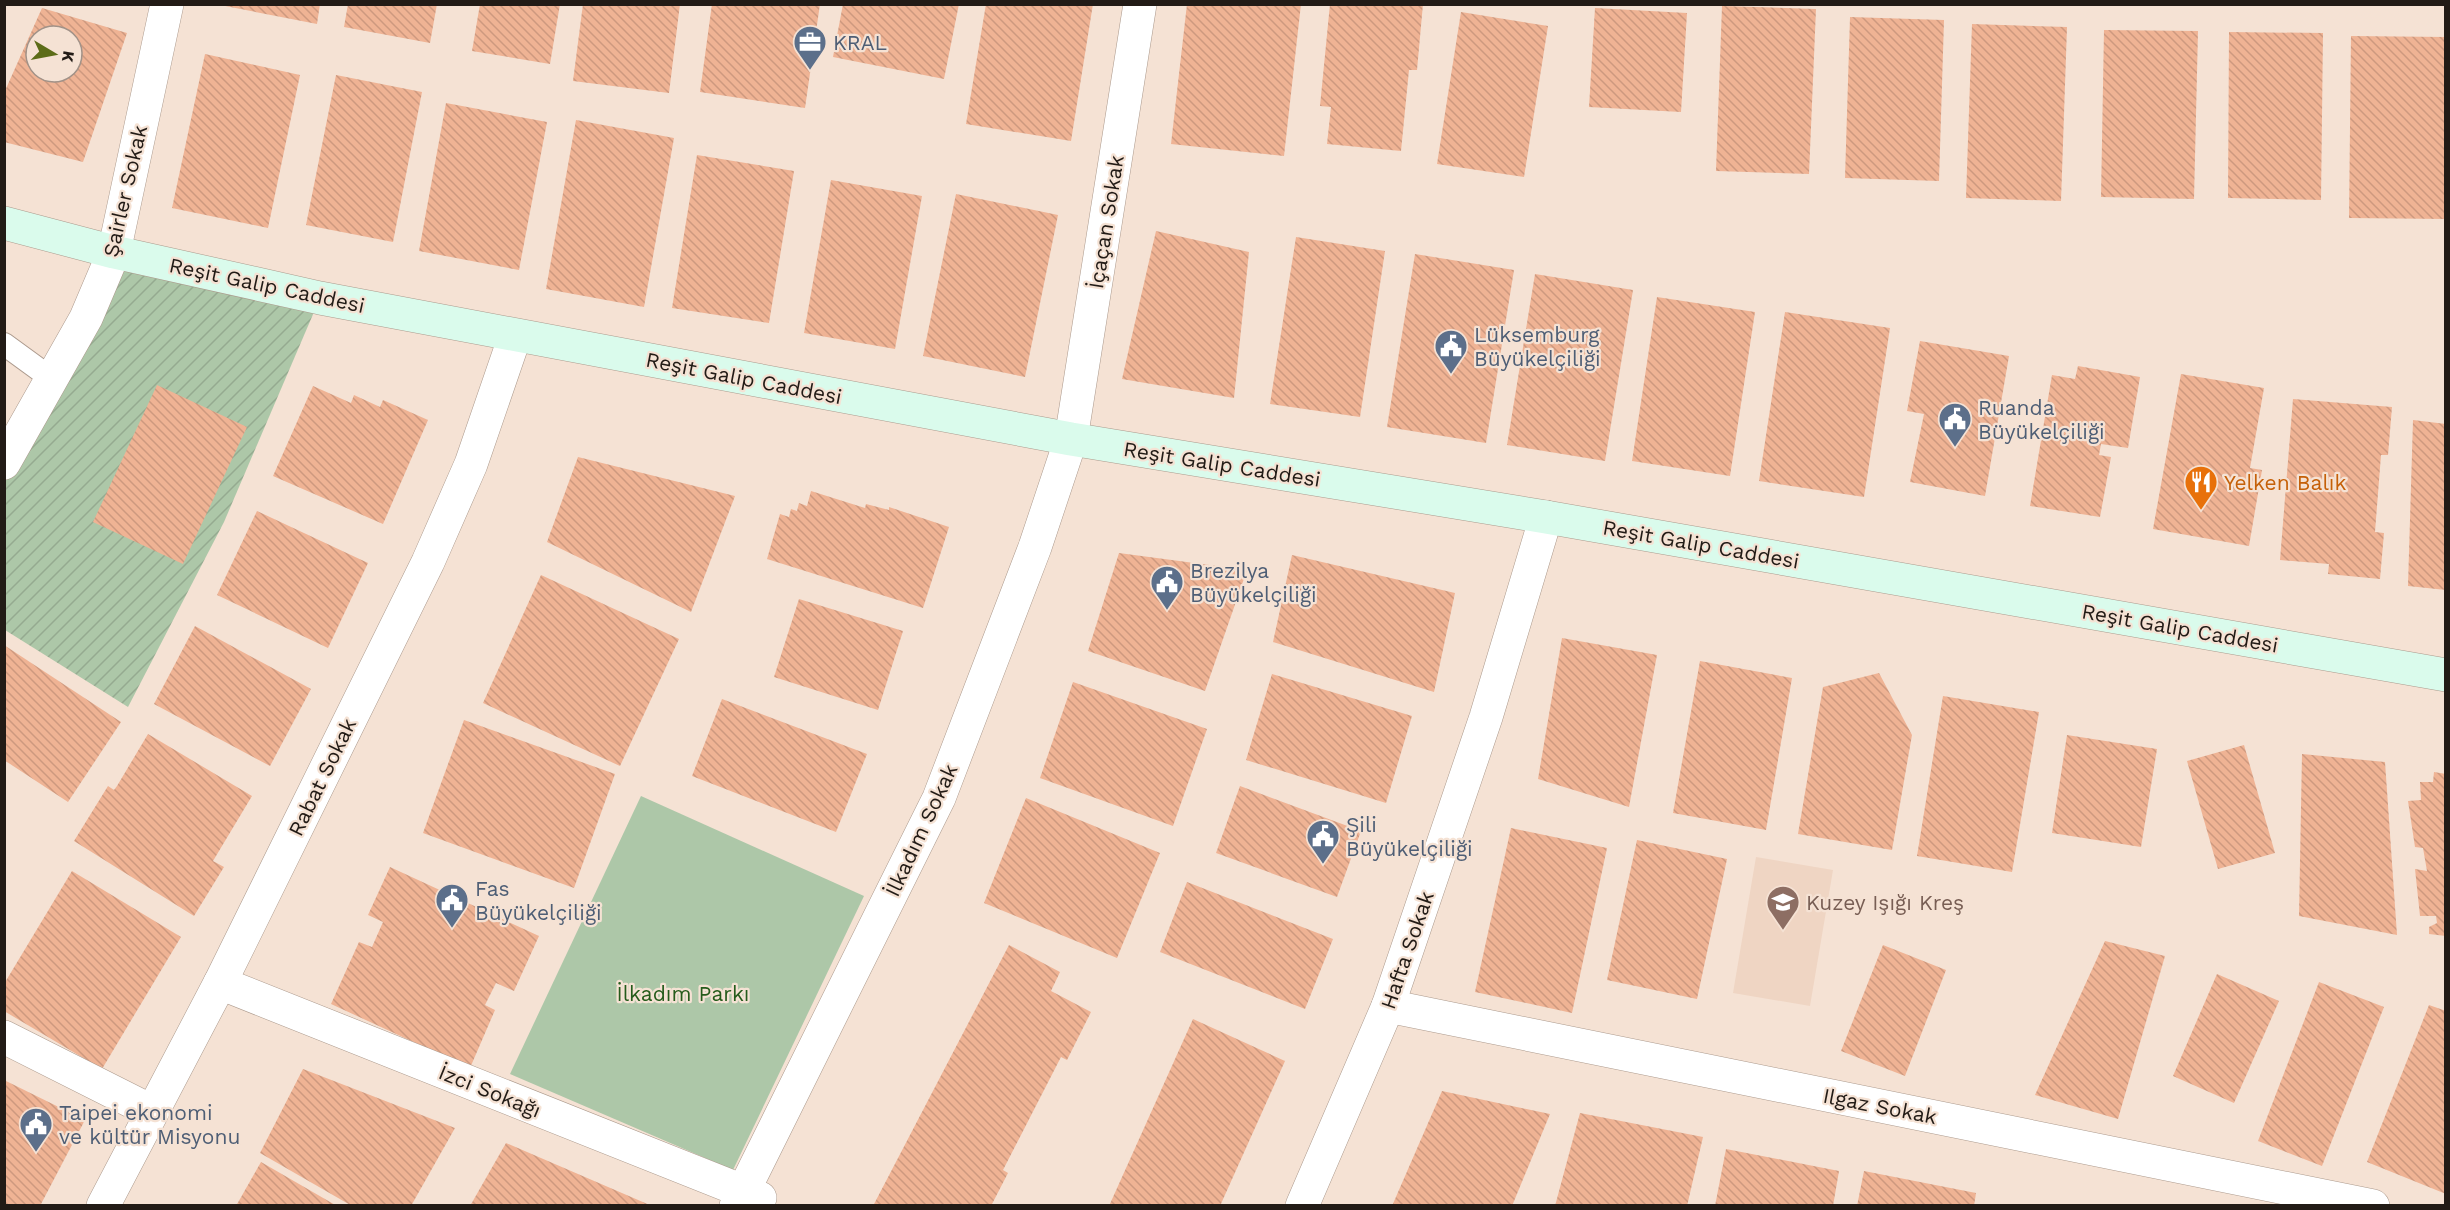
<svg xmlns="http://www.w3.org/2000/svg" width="2450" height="1210" font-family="'Work Sans',sans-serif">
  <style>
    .built { fill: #efd5c3 }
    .green { fill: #adc7a8 }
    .garden { fill: url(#garden-furrows) }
    .building { fill: url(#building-back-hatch); fill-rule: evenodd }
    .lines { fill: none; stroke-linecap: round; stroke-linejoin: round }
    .service-casing { stroke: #ac9a8d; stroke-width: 24 }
    .minor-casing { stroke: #ac9a8d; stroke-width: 34 }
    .secondary-casing { stroke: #ac9a8d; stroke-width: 34 }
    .service { stroke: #fff; stroke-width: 22 }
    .minor { stroke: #fff; stroke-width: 33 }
    .secondary { stroke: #dafbec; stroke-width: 33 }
    .labels { text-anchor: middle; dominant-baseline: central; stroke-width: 4.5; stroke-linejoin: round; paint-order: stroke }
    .service-label { font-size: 21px; fill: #4e5e75; stroke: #f5e2d4; text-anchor: start }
    .street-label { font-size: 21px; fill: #221b16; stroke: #f5e2d4 }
    .food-label { font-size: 21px; fill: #c56008; stroke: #f5e2d4; text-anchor: start }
    .education-label { font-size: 21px; fill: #785e54; stroke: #f5e2d4; text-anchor: start }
    .park-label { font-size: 21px; fill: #255b1b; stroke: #f5e2d4 }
  </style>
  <defs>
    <pattern id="garden-furrows" width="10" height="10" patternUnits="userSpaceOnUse" patternTransform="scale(1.5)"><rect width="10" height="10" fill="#adc7a8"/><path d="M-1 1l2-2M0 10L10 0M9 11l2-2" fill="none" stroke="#95aa90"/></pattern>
    <pattern id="building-back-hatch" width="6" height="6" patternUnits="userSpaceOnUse" patternTransform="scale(1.5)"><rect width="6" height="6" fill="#efb394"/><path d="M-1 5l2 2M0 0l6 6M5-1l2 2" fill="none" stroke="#cd997f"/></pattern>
  </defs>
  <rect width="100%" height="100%" fill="#f5e2d4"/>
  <!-- built -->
  <path class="built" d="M1756 857 1833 870 1810 1006 1733 993Z"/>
  <!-- green -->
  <path class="green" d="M641 796 864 896 733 1170 510 1074Z"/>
  <!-- garden -->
  <path class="garden" d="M114 252 320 298 224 522 128 707 5 630V463Z"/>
  <!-- building -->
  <g class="building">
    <path d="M215 4H320L317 24Z"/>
    <path d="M348 4H437L430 43 344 27Z"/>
    <path d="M480 4H560L550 64 472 51Z"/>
    <path d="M583 4H680L669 93 573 81Z"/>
    <path d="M712 4H820L805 108 700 92Z"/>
    <path d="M843 4H959L944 79 833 57Z"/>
    <path d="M986 4H1093L1071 141 966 124Z"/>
    <path d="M1187 4H1301L1284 156 1171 144Z"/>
    <path d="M1330 4H1423L1417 70H1409L1401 151 1327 144 1331 107 1320 106Z"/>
    <path d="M1722 6 1816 9 1809 174 1716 171Z"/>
    <path d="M42 8 127 33 83 162 4 142V93ZM36 36H72V72H36Z"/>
    <path d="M1595 8 1687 13 1681 112 1589 107Z"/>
    <path d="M1461 12 1548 26 1524 177 1437 164Z"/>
    <path d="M1850 17 1944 20 1939 181 1845 178Z"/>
    <path d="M1972 24 2067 27 2061 201 1966 198Z"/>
    <path d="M2104 30 2198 31 2194 199 2101 197Z"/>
    <path d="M2229 32 2323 33 2321 200 2228 198Z"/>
    <path d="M2351 36 2446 37V219L2349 218Z"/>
    <path d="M205 54 300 75 268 228 172 208Z"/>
    <path d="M336 75 422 92 393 242 306 225Z"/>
    <path d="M446 103 547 122 519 270 419 251Z"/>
    <path d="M576 120 674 138 644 307 546 289Z"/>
    <path d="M697 155 794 171 769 323 672 308Z"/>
    <path d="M831 180 922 196 895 349 804 333Z"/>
    <path d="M956 194 1058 215 1025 377 923 356Z"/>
    <path d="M1156 231 1249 252 1234 398 1122 379Z"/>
    <path d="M1296 237 1385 251 1360 417 1270 404Z"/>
    <path d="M1415 254 1514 270 1486 443 1387 427Z"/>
    <path d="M1535 274 1633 290 1605 461 1507 445Z"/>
    <path d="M1657 297 1755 312 1730 476 1632 461Z"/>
    <path d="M1785 312 1890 328 1864 497 1759 481Z"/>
    <path d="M1920 341 2009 356 1985 496 1910 482 1924 414 1907 411Z"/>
    <path d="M2078 366 2140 377 2128 448 2101 444 2099 455 2111 457 2100 517 2030 506 2052 375 2075 379Z"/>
    <path d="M2181 374 2264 388 2250 468 2262 470 2249 546 2153 529Z"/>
    <path d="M157 385 247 427 183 564 93 522Z"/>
    <path d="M313 386 351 403 354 395 380 407 383 400 428 420 383 524 273 476Z"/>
    <path d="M2293 399 2392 407 2388 455H2381L2375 532 2384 533 2380 579 2328 574 2329 564 2280 560Z"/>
    <path d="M2413 420 2446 424V590L2408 586Z"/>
    <path d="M578 457 735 496 691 612 547 542Z"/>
    <path d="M811 491 865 508 866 504 889 510V507L949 527 923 608 767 559 780 514 789 517 791 509 797 511 799 503 807 506Z"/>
    <path d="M257 511 368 563 328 648 217 595Z"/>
    <path d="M1119 553 1247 570 1205 691 1088 651Z"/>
    <path d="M1292 555 1455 593 1434 692 1273 642Z"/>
    <path d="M541 575 679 639 620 766 483 703Z"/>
    <path d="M799 599 903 631 878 710 774 677Z"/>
    <path d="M195 626 311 689 270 766 154 704Z"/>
    <path d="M1562 638 1657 655 1629 807 1538 779Z"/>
    <path d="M4 645 121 722 68 802 4 760Z"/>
    <path d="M1700 661 1792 678 1766 830 1673 813Z"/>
    <path d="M1879 673 1912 735 1892 850 1798 834 1823 687Z"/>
    <path d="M1272 674 1412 716 1386 803 1246 760Z"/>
    <path d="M1073 682 1207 729 1173 826 1040 778Z"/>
    <path d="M1943 696 2039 712 2012 872 1917 856Z"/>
    <path d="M722 699 867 754 836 832 692 776Z"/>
    <path d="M464 720 615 774 574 888 423 833Z"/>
    <path d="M148 734 252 796 213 861 224 867 194 916 74 841 108 786 114 790 117 786Z"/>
    <path d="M2067 735 2157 749 2141 847 2052 833Z"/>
    <path d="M2244 745 2275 853 2218 869 2187 761Z"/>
    <path d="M2302 754 2385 762 2397 935 2299 916Z"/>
    <path d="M2434 772 2446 774V936L2429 934V927L2437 923 2436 916H2420L2415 869 2427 871 2423 848 2415 847 2408 801 2421 800 2420 782H2433Z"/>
    <path d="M1240 786 1361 831 1337 897 1216 853Z"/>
    <path d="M1026 798 1160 853 1117 958 984 903Z"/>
    <path d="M1511 828 1607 848 1572 1013 1475 992Z"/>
    <path d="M1637 840 1727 859 1697 999 1607 980Z"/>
    <path d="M390 867 539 936 514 991 496 983 485 1005 495 1010 470 1068 331 1004 359 942 372 947 383 922 368 915Z"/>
    <path d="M72 871 181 937 102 1069 4 1011V984Z"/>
    <path d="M1187 882 1333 939 1305 1009 1160 952Z"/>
    <path d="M2105 941 2165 956 2118 1119 2035 1095Z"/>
    <path d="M1009 945 1060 972 1051 991 1091 1012 1067 1060 1061 1057 1003 1170 1008 1173 991 1206H873Z"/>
    <path d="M1883 945 1946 970 1905 1076 1841 1051Z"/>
    <path d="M2217 974 2279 1001 2234 1103 2173 1076Z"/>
    <path d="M2319 982 2384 1007 2322 1166 2258 1141Z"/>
    <path d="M2429 1005 2446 1011V1194L2367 1162Z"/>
    <path d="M1193 1019 1285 1061 1220 1206H1109Z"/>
    <path d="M303 1069 455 1128 411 1206H352L260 1153Z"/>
    <path d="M4 1080 85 1120 40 1206H4Z"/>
    <path d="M1442 1091 1550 1114 1512 1206H1392Z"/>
    <path d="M1580 1113 1703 1137 1687 1206H1555Z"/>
    <path d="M506 1143 652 1206H470Z"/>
    <path d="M1726 1149 1839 1171 1833 1206H1715Z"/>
    <path d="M261 1162 337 1206H236Z"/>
    <path d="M1864 1171 1976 1193 1974 1206H1857Z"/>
  </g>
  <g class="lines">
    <!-- service casing -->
    <g class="service-casing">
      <path id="service" d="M4 344 52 379"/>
    </g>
    <!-- minor casing -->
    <g class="minor-casing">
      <g id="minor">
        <path d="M4 463 86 318 114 252 167 4"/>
        <path d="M220 983 760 1198"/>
        <path d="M1388 1006 2373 1206"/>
        <path d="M4 1037 151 1111"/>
        <path d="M103 1206 220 983 428 562 471 464 515 336"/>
        <path d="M736 1206 939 798 1035 547 1071 439 1140 4"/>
        <path d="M1302 1206 1388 1006 1486 717 1546 517"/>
      </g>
    </g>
    <!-- secondary casing -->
    <g class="secondary-casing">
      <path id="secondary" d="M4 223 114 252 320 298 1071 439 1546 517 2446 675"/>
    </g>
    <!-- service -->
    <use href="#service" class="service"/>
    <!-- minor -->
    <use href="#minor" class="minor"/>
    <!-- secondary -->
    <use href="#secondary" class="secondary"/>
  </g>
  <!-- icons -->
  <defs>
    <g id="office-pin" transform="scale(1.725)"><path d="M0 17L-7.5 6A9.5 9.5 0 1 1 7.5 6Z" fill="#5c6f8a" stroke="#f5e2d4"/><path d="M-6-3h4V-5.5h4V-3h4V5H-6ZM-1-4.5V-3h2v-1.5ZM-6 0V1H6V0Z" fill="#fff"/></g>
    <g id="civic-pin" transform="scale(1.725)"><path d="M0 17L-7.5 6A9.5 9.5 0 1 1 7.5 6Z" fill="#5c6f8a" stroke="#f5e2d4"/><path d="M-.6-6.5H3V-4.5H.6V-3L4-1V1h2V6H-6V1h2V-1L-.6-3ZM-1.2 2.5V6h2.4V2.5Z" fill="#fff"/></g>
    <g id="restaurant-pin" transform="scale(1.725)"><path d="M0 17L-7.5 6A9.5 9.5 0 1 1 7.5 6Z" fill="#e8710a" stroke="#f5e2d4"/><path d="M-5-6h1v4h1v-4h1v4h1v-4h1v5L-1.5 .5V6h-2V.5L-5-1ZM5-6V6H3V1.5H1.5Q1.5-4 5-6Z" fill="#fff"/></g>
    <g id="school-pin" transform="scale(1.725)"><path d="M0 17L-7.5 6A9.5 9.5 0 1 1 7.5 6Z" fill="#8d6e63" stroke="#f5e2d4"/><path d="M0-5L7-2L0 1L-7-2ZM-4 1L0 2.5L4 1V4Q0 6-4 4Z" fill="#fff"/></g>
  </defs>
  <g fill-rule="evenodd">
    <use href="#office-pin" x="810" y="42"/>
    <use href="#civic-pin" x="1451" y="346"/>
    <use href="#civic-pin" x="1955" y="419"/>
    <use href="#restaurant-pin" x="2201" y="482"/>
    <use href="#civic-pin" x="1167" y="582"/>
    <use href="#civic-pin" x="1323" y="836"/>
    <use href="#civic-pin" x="452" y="900"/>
    <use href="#school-pin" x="1783" y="902"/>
    <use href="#civic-pin" x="36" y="1124"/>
  </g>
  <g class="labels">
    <!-- service labels -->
    <g class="service-label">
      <text x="833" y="42">KRAL</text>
      <text x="1474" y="334">Lüksemburg<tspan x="1474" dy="24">Büyükelçiliği</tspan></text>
      <text x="1978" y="407">Ruanda<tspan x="1978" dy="24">Büyükelçiliği</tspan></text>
      <text x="1190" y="570">Brezilya<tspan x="1190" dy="24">Büyükelçiliği</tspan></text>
      <text x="1346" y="824">Şili<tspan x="1346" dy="24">Büyükelçiliği</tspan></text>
      <text x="475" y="888">Fas<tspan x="475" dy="24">Büyükelçiliği</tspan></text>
      <text x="59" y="1112">Taipei ekonomi<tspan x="59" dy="24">ve kültür Misyonu</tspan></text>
    </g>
    <!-- street labels -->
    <g class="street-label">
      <text transform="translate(125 191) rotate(-77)">Şairler Sokak</text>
      <text transform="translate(1106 222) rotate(-81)">İçaçan Sokak</text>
      <text transform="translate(267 285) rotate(12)">Reşit Galip Caddesi</text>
      <text transform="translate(744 378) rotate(11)">Reşit Galip Caddesi</text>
      <text transform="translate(1222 464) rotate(9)">Reşit Galip Caddesi</text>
      <text transform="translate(1701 544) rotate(10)">Reşit Galip Caddesi</text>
      <text transform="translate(2180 628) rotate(10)">Reşit Galip Caddesi</text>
      <text transform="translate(322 777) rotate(-64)">Rabat Sokak</text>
      <text transform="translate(921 830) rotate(-65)">İlkadım Sokak</text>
      <text transform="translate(1407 950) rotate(-71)">Hafta Sokak</text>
      <text transform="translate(490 1091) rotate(22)">İzci Sokağı</text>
      <text transform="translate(1880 1106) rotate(11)">Ilgaz Sokak</text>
    </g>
    <!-- food labels -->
    <g class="food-label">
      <text x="2224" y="482">Yelken Balık</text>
    </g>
    <!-- education labels -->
    <g class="education-label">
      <text x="1806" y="902">Kuzey Işığı Kreş</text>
    </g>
    <!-- park labels -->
    <g class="park-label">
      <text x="683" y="993">İlkadım Parkı</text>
    </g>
  </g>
  <!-- border -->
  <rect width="2450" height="1210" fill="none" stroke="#221b16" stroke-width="12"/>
  <!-- north arrow -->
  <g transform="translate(54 54) rotate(100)"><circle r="28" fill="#f5e2d4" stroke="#a19288" stroke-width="1.5"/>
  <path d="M0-4.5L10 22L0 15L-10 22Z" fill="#5c6c18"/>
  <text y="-9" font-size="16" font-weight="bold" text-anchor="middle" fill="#221b16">K</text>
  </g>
</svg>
